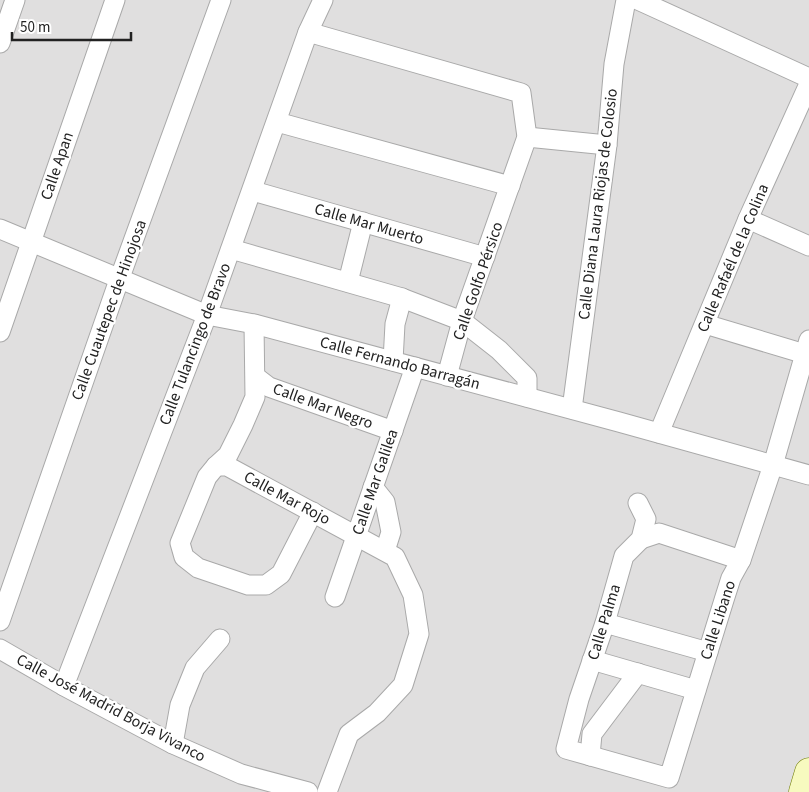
<svg xmlns="http://www.w3.org/2000/svg" width="809" height="792" font-family="'Source Sans 3',sans-serif">
  <style>
    .residential { fill: #e0dfdf }
    .lines { fill: none; stroke-linecap: round; stroke-linejoin: round }
    .street-casing { stroke: #a9a9a9; stroke-width: 21 }
    .secondary-casing { stroke: #707d05; stroke-width: 29 }
    .street { stroke: #fff; stroke-width: 19 }
    .secondary { stroke: #f7fabf; stroke-width: 28 }
    .labels { text-anchor: middle; dominant-baseline: central; stroke-width: 4.5; stroke-linejoin: round; paint-order: stroke }
    .street-label { font-size: 16px; fill: #222; stroke: #fff }
  </style>
  <rect width="100%" height="100%" fill="#f2efe9"/>
  <!-- residential -->
  <rect class="residential" x="0" y="0" width="809" height="792"/>
  <g class="lines">
    <!-- street casing -->
    <g class="street-casing">
      <g id="street">
        <path d="M638 0 809 78"/>
        <path d="M308 32 521 93 527 137 462 321 447 376"/>
        <path d="M0 43 15 0"/>
        <path d="M277 122 510 186"/>
        <path d="M527 137 607 145"/>
        <path d="M253 191 485 257"/>
        <path d="M748 219 809 246"/>
        <path d="M0 229 207 315 254 324 619 422 809 475"/>
        <path d="M231 249 402 298 462 321 499 350 527 378V397"/>
        <path d="M348 282 363 222"/>
        <path d="M254 324 255 397 243 425 228 455 216 466 207 477 180 543 184 557 198 568 248 585H266L281 574 313 512"/>
        <path d="M705 324 805 354"/>
        <path d="M0 332 115 0"/>
        <path d="M393 361 395 324 402 298"/>
        <path d="M256 377 269 387 393 431"/>
        <path d="M572 409 607 145 614 64 626 0"/>
        <path d="M659 433 748 219 809 84"/>
        <path d="M216 466H227L395 557 413 595 419 634 403 685 377 713 349 734 327 792"/>
        <path d="M373 487 385 502 391 532 385 551"/>
        <path d="M638 503 646 519 641 539 624 556 605 623 579 699 566 749 669 778 724 600 731 578 741 560 773 465 809 340"/>
        <path d="M641 539 659 533 741 560"/>
        <path d="M335 597 415 367"/>
        <path d="M0 621 119 280 221 0"/>
        <path d="M605 623 708 652"/>
        <path d="M0 649 64 686 173 744 241 774 308 792"/>
        <path d="M592 660 696 690"/>
        <path d="M64 686 207 315 308 32 323 0"/>
        <path d="M173 744 180 705 195 668 220 639"/>
        <path d="M590 756 592 734 638 673"/>
      </g>
    </g>
    <!-- secondary casing -->
    <g class="secondary-casing">
      <path id="secondary" d="M803 792 809 772"/>
    </g>
    <!-- street -->
    <use href="#street" class="street"/>
    <!-- secondary -->
    <use href="#secondary" class="secondary"/>
  </g>
  <g class="labels">
    <!-- street labels -->
    <g class="street-label">
      <text transform="translate(57 166) rotate(-71)">Calle Apan</text>
      <text transform="translate(598 204) rotate(-83)">Calle Diana Laura Riojas de Colosio</text>
      <text transform="translate(369 224) rotate(16)">Calle Mar Muerto</text>
      <text transform="translate(733 258) rotate(-67)">Calle Rafaél de la Colina</text>
      <text transform="translate(478 281) rotate(-71)">Calle Golfo Pérsico</text>
      <text transform="translate(109 310) rotate(-70)">Calle Cuautepec de Hinojosa</text>
      <text transform="translate(195 344) rotate(-69)">Calle Tulancingo de Bravo</text>
      <text transform="translate(400 363) rotate(15)">Calle Fernando Barragán</text>
      <text transform="translate(323 406) rotate(20)">Calle Mar Negro</text>
      <text transform="translate(375 482) rotate(-71)">Calle Mar Galilea</text>
      <text transform="translate(287 498) rotate(28)">Calle Mar Rojo</text>
      <text transform="translate(718 620) rotate(-72)">Calle Libano</text>
      <text transform="translate(604 622) rotate(-73)">Calle Palma</text>
      <text transform="translate(111 708) rotate(28)">Calle José Madrid Borja Vivanco</text>
    </g>
  </g>
  <!-- scale -->
  <path d="M12 32v8h119v-8" fill="none" stroke="#222222" stroke-width="2.5"/>
  <text x="20" y="32" font-size="15" fill="#222222" stroke="#ffffff" stroke-width="4" paint-order="stroke">50 m</text>
</svg>
